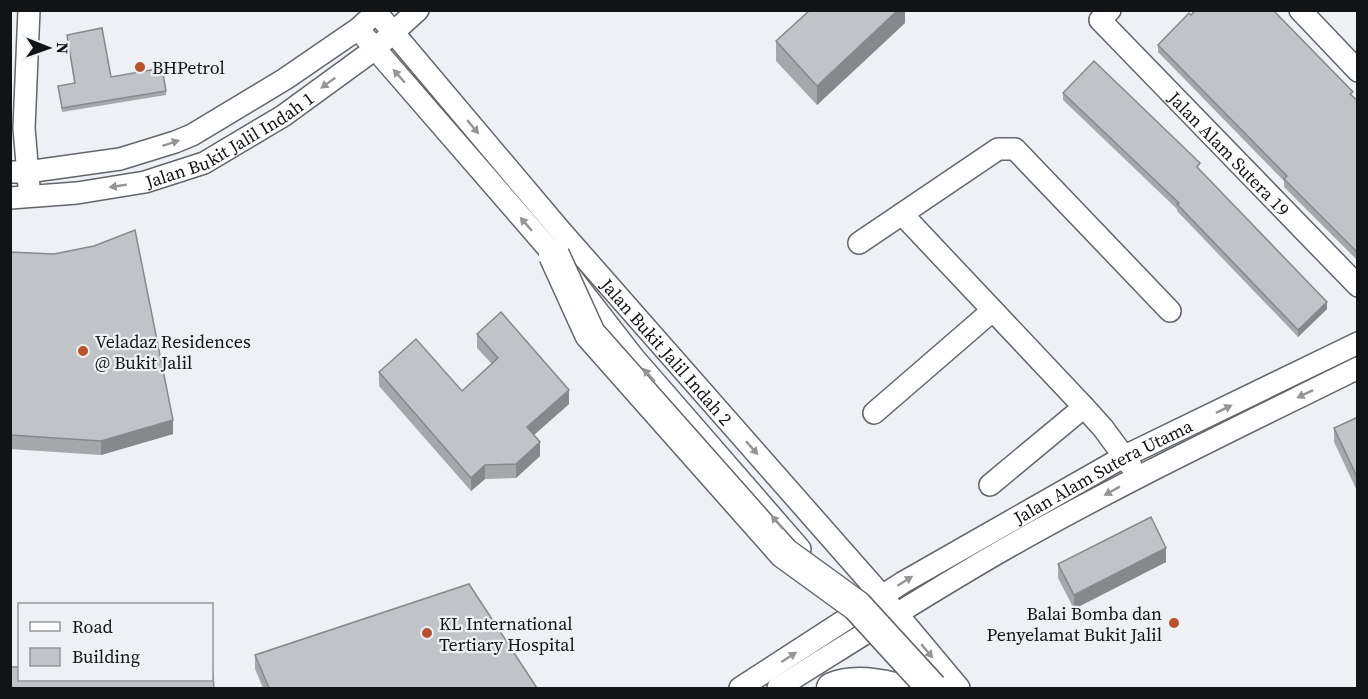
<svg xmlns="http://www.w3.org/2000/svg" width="1368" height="699" font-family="'Source Serif 4',serif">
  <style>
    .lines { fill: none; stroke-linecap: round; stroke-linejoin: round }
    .minor-casing { stroke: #626569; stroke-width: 24 }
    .highway-casing { stroke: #626569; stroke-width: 33 }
    .minor { stroke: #fff; stroke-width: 21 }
    .highway { stroke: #fff; stroke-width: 30 }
    .highway-bridge-casing { stroke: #626569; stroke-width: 33; stroke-linecap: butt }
    .highway-bridge { stroke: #fff; stroke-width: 30 }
    .wall { fill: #a5a8ab }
    .shaded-wall { fill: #86888b }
    .building { fill: #c0c3c7; stroke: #86888b; stroke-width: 1.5 }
    .oneway { fill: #949595 }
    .poi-dot { fill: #ba522c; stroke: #edf0f4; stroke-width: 2 }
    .labels { text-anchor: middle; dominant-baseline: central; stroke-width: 4.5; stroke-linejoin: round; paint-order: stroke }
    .poi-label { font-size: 18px; fill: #121314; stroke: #edf0f4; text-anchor: start }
    .street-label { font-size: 18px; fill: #121314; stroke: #edf0f4 }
  </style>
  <rect width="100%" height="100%" fill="#edf0f4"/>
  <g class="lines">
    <!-- minor casing -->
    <g class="minor-casing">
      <g id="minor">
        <path id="s1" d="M1110 10 1100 20 1358 286"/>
        <path d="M1300 10 1358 71"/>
        <path id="s2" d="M376 12 560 230 882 596 959 688"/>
        <path d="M358 29 554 255 634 358 800 549"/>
        <path d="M10 172H27L120 159 175 142 192 135 285 79 358 29 369 19"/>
        <path d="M29 187 24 128 29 10"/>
        <path id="s3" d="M10 198 77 193 145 182 204 163 283 116 375 49 418 10"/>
        <path d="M902 214 1084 407 1103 428 1131 466"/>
        <path d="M859 243 998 149H1015L1170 311"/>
        <path d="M874 413 992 311"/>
        <path d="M990 485 1084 407"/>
        <path id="s4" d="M740 688 902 583 1125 456 1358 343"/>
        <path d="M778 688C855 640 931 591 1010 546 1123 482 1241 426 1358 368"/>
      </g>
    </g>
    <!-- highway casing -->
    <g class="highway-casing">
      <path id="highway" d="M832 688C851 680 875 683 894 688"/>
    </g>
    <!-- minor -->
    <use href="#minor" class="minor"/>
    <!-- highway -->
    <use href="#highway" class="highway"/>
    <!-- highway-bridge casing -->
    <g class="highway-bridge-casing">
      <path id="highway-bridge" d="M554 255 590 334 784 553 857 606 932 688"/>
    </g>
    <!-- highway-bridge -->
    <use href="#highway-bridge" class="highway-bridge"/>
  </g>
  <!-- wall -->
  <g class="wall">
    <path d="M905 10V23L817 105 776 61V41Z"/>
    <path d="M1191 15 1353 97 1358 101V261L1284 187V181L1158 52V45Z"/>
    <path d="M67 35 111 77 166 91V95L62 112 58 86 74 83Z"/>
    <path d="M1063 93 1200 170 1327 309 1298 337 1177 211V209L1063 100Z"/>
    <path d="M10 252 173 434 101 455 10 449Z"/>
    <path d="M477 334 569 404 534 435 540 456 516 478 485 479 471 491 379 386V372L462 391 492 364 477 348Z"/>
    <path d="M1358 417V493L1334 442V428Z"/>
    <path d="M1166 562 1074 609 1058 578V564Z"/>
    <path d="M255 655 537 688H263L255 669Z"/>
  </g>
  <!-- shaded-wall -->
  <g class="shaded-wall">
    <path d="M898 10H905V23L817 105V86Z"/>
    <path d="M1327 302V309L1298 337V330Z"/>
    <path d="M569 390V404L527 441V427Z"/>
    <path d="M173 420V434L101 455V441Z"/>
    <path d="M540 442V456L516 478V464Z"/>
    <path d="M485 465V479L471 491V478Z"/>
    <path d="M1166 548V562L1074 609V595Z"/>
  </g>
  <!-- building -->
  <g class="building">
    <path d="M810 10H898L817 86 776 41Z"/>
    <path d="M1196 10H1273L1353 92 1350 94 1358 101V253L1284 179 1287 176 1158 45 1189 13 1191 15Z"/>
    <path d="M102 28 111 77 162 68 166 91 62 108 58 86 75 83 67 35Z"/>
    <path d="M1094 61 1200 163 1197 167 1327 302 1298 330 1177 204 1179 203 1063 93Z"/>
    <path d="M135 230 173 420 101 441 10 435V252L54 254 94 246Z"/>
    <path d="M501 312 569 390 527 427 540 442 516 464 485 465 471 478 379 372 416 339 462 391 498 358 477 334Z"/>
    <path d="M1358 417V479L1334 428Z"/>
    <path d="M1151 517 1166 548 1074 595 1058 564Z"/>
    <path d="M469 584 537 688H269L255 655Z"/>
    <path d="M212 663 214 688H10V667H20V680H212Z"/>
  </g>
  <!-- one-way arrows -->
  <defs><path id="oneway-solid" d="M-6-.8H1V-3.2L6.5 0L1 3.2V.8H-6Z" transform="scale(1.5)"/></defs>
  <g class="oneway">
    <use href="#oneway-solid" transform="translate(399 76) rotate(-131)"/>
    <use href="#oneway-solid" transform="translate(328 83) rotate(144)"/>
    <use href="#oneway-solid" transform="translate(473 127) rotate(50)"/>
    <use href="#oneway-solid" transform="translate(171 143) rotate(-18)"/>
    <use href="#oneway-solid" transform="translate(118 186) rotate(171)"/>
    <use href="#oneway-solid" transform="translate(526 224) rotate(-131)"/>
    <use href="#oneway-solid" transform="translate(649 375) rotate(-131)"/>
    <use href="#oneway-solid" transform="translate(1305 394) rotate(154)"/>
    <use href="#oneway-solid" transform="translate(1224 409) rotate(-26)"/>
    <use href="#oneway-solid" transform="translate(752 448) rotate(49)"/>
    <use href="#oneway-solid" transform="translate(1112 491) rotate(151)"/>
    <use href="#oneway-solid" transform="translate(777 522) rotate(-131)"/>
    <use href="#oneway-solid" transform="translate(905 581) rotate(-32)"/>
    <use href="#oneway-solid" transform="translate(927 651) rotate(50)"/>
    <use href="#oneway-solid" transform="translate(789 657) rotate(-33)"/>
  </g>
  <!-- markers -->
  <g class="poi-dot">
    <circle cx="140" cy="67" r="6"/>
    <circle cx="83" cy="351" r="6"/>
    <circle cx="1174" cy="623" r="6"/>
    <circle cx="427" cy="633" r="6"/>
  </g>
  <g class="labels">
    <!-- poi labels -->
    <g class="poi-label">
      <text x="152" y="67">BHPetrol</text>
      <text x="95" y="341">Veladaz Residences<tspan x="95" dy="21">@ Bukit Jalil</tspan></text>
      <text x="1162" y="613" text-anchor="end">Balai Bomba dan<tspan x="1162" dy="21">Penyelamat Bukit Jalil</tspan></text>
      <text x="439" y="623">KL International<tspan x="439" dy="21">Tertiary Hospital</tspan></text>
    </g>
    <!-- street labels -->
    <g class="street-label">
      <text stroke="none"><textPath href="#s3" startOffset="231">Jalan Bukit Jalil Indah 1</textPath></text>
      <text stroke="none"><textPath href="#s1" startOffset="200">Jalan Alam Sutera 19</textPath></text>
      <text stroke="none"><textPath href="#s2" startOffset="447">Jalan Bukit Jalil Indah 2</textPath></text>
      <text stroke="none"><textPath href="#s4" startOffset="423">Jalan Alam Sutera Utama</textPath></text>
    </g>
  </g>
  <!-- border -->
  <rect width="1368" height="699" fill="none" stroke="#121314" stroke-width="24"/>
  <!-- legend -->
  <rect x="18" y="603" width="195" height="78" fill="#edf0f4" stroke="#95989a" stroke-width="1.5"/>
  <rect x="30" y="622" width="30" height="9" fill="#ffffff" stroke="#95989a" stroke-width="1.5"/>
  <text x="72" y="633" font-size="18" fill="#121314">Road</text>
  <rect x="30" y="648" width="30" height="18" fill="#c0c3c7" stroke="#95989a" stroke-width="1.5"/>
  <text x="72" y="663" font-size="18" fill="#121314">Building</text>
  <!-- north arrow -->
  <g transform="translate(48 48) rotate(91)" stroke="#edf0f4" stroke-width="4.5" paint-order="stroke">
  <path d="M0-4.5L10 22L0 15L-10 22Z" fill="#121314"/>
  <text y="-9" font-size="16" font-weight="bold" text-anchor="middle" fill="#121314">N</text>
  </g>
</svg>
